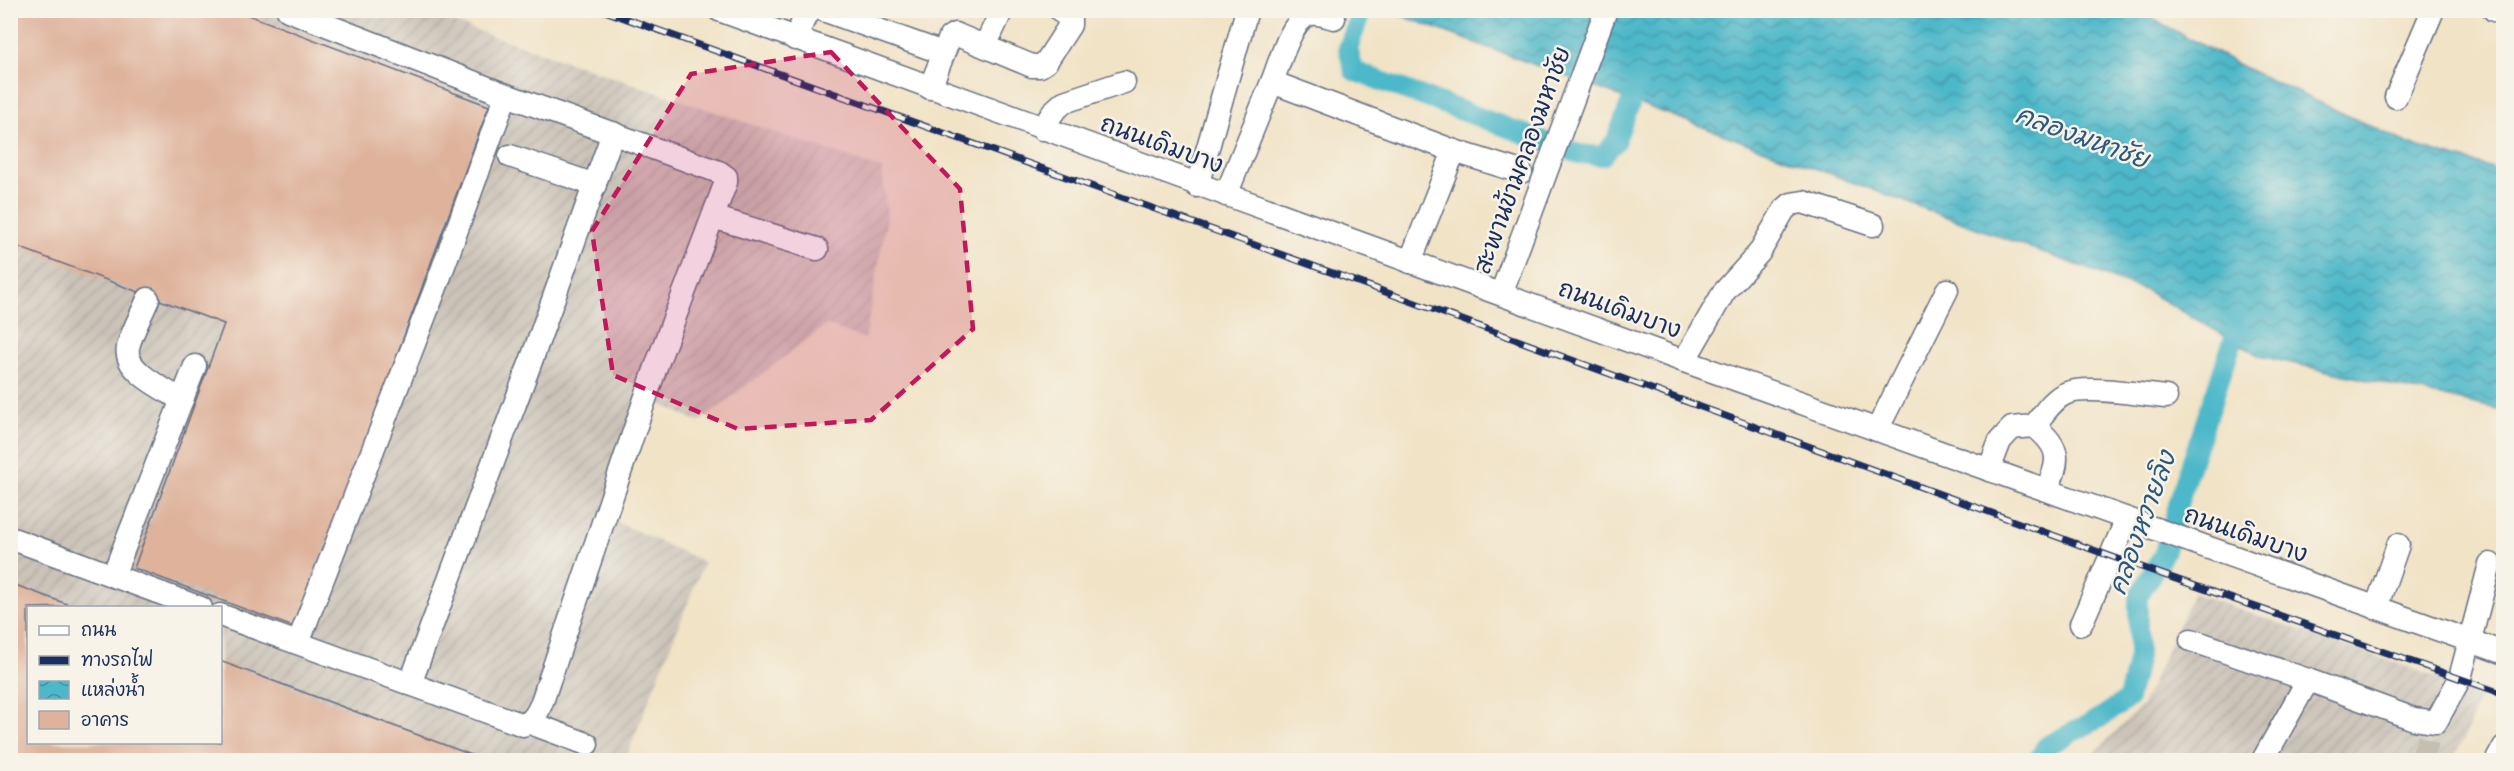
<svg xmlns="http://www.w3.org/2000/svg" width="2514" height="771" font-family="Caveat,'Playpen Sans Thai',sans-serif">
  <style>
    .industrial { fill: url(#industrial-furrows); fill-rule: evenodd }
    .water { fill: url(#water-waves); stroke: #347494; stroke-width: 1.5 }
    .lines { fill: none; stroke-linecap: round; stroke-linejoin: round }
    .canal { stroke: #4db8c9; stroke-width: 20 }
    .building { fill: #deb29b }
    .minor-tunnel { stroke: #c6bfb1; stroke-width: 22; stroke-dasharray: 22 11; stroke-linecap: butt }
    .minor-casing { stroke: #666e82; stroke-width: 25 }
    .minor { stroke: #fff; stroke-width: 22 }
    .rail-casing { stroke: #1b2f5e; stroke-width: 7 }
    .rail { stroke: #f7f3e8; stroke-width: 4.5; stroke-dasharray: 14; stroke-linecap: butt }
    .marked { fill: #c2185b; fill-opacity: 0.2; stroke: #c2185b; stroke-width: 4.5; stroke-dasharray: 12 8; stroke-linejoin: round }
    .labels { text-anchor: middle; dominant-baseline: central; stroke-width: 5; stroke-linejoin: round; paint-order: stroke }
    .street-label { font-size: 24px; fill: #1b2f5e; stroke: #f7f3e8 }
    .water-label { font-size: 26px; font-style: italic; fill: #2a587e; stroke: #f7f3e8 }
  </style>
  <defs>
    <pattern id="industrial-furrows" width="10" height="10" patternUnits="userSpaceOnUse" patternTransform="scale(1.5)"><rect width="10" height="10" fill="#cbc3b8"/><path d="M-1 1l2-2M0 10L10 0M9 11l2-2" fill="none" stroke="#aea8a1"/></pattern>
    <pattern id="water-waves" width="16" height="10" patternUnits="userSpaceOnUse" patternTransform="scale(1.5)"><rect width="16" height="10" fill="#4db8c9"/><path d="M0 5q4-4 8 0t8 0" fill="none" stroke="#3f96a6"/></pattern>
  </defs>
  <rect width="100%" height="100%" fill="#f7f3e8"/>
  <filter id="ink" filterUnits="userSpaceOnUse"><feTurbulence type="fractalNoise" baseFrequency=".0167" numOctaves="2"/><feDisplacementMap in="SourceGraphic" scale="12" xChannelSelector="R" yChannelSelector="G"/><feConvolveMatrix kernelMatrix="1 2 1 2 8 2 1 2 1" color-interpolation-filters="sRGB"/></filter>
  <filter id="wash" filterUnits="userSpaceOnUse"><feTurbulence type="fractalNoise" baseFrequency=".008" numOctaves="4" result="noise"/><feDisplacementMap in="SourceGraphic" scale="24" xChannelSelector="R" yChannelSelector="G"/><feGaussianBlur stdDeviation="1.35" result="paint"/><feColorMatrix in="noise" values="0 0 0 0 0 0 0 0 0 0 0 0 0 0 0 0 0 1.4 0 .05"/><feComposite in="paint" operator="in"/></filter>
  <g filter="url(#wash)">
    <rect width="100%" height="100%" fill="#f1e3c6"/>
    <!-- industrial -->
    <g class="industrial">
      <path d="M10 11H420L882 169 887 218 865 339 826 325 699 422 655 402 604 516 704 562 625 760H11ZM28 608H220V742H28Z"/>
      <path d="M2193 593 2482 693 2464 738 2452 760H2087L2142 705Z"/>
    </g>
    <!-- water -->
    <path class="water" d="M1389 11H2138L2245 68 2409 144 2503 171V410L2260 356 2147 291Z"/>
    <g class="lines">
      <!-- canal -->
      <g class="canal">
        <path d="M1362 10 1348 48 1354 71 1579 154 1602 156 1615 142 1640 79"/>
        <path d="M2038 760 2046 746 2100 718 2128 699 2138 657V597L2164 553 2185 481 2241 317"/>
      </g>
    </g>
    <g id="blocks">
      <!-- building -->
      <g class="building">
        <path d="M10 10H235L489 106 296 628 134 568 224 324 10 244Z"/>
        <path d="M10 583 75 607 28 608V742H220V661L485 760H10Z"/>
      </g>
    </g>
  </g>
  <g filter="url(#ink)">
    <use href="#blocks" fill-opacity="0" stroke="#666e82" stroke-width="1.5"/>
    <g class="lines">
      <!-- minor-tunnel -->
      <path class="minor-tunnel" d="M2420 760 2436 722"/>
      <!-- minor casing -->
      <g class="minor-casing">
        <g id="minor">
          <path d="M288 10 506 95 436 287 298 643"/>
          <path d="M719 10 1684 361 2504 653"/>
          <path d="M823 10 943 53"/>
          <path d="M2494 10 2504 14"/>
          <path d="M1334 18C1327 16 1318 13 1311 14 1291 18 1279 65 1272 82L1454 151 1521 172"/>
          <path d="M795 39 804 19 811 10"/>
          <path d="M985 46 1002 10"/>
          <path d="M930 88 950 37 955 34 1032 66H1040L1046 62 1070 25V20L1060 10"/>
          <path d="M2396 97 2433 10"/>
          <path d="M1042 129 1054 111 1064 102 1124 82"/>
          <path d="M510 156 595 185"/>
          <path d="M1197 186 1247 10"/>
          <path d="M1226 195 1272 82"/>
          <path d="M713 217 817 249"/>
          <path d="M1410 262 1454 151"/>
          <path d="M1501 294 1606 10"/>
          <path d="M148 299C142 314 132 331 128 347 123 371 164 389 182 400"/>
          <path d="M1684 361 1724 292 1759 253 1784 210 1791 204 1803 202 1873 225"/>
          <path d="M2034 426C2043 415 2053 398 2067 393 2087 385 2143 395 2166 397"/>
          <path d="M1877 430 1947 290"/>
          <path d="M1989 470 2000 441 2012 428 2034 426C2061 447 2061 461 2046 490"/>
          <path d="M10 538 201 608"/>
          <path d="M113 576 195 366"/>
          <path d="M2376 608 2398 545"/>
          <path d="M220 615 523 725C540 720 544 693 550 678L657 364 726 182V177L719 172 506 95"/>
          <path d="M2081 624 2127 519"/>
          <path d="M2191 640 2308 680"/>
          <path d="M410 684 534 353 613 133"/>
          <path d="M530 723 587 744"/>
          <path d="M2263 760 2308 680 2414 719 2436 722 2460 678 2490 564"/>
          <path d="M2497 760 2504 747"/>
        </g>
      </g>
      <!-- minor -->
      <use href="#minor" class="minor"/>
      <!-- rail casing -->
      <g class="rail-casing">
        <path id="rail" d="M602 10 1355 281 2110 556 2504 694"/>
      </g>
      <!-- rail -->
      <use href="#rail" class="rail"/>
    </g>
  </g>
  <!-- marked area -->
  <path class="marked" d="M831 52 960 189 973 329 871 420 738 429 613 375 592 231 691 74Z"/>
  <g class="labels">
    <!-- street labels -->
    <g class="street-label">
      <text transform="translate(1162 144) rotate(20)">ถนนเดิมบาง</text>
      <text transform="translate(1522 160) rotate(-70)">สะพานข้ามคลองมหาชัย</text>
      <text transform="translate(1620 309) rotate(20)">ถนนเดิมบาง</text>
      <text transform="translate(2246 534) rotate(19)">ถนนเดิมบาง</text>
    </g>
    <!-- water labels -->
    <g class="water-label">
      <text transform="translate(2082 137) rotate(20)">คลองมหาชัย</text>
      <text transform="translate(2142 523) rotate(-70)">คลองหวายลิง</text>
    </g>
  </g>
  <!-- margin -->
  <rect width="2514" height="771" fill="none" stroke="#f7f3e8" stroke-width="36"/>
  <!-- legend -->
  <rect x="27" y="606" width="195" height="138" fill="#f7f3e8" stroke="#9fa5b1" stroke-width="1.5"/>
  <rect x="39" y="626" width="30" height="9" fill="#ffffff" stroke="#9fa5b1" stroke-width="1.5"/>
  <text x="81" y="636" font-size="18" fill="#1b2f5e">ถนน</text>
  <rect x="39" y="656" width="30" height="9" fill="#1b2f5e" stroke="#9fa5b1" stroke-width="1.5"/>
  <text x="81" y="666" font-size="18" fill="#1b2f5e">ทางรถไฟ</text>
  <rect x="39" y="681" width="30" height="18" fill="url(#water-waves)" stroke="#9fa5b1" stroke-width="1.5"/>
  <text x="81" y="696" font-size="18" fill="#1b2f5e">แหล่งน้ำ</text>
  <rect x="39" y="711" width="30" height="18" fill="#deb29b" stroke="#9fa5b1" stroke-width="1.5"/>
  <text x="81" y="726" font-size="18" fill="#1b2f5e">อาคาร</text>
</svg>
